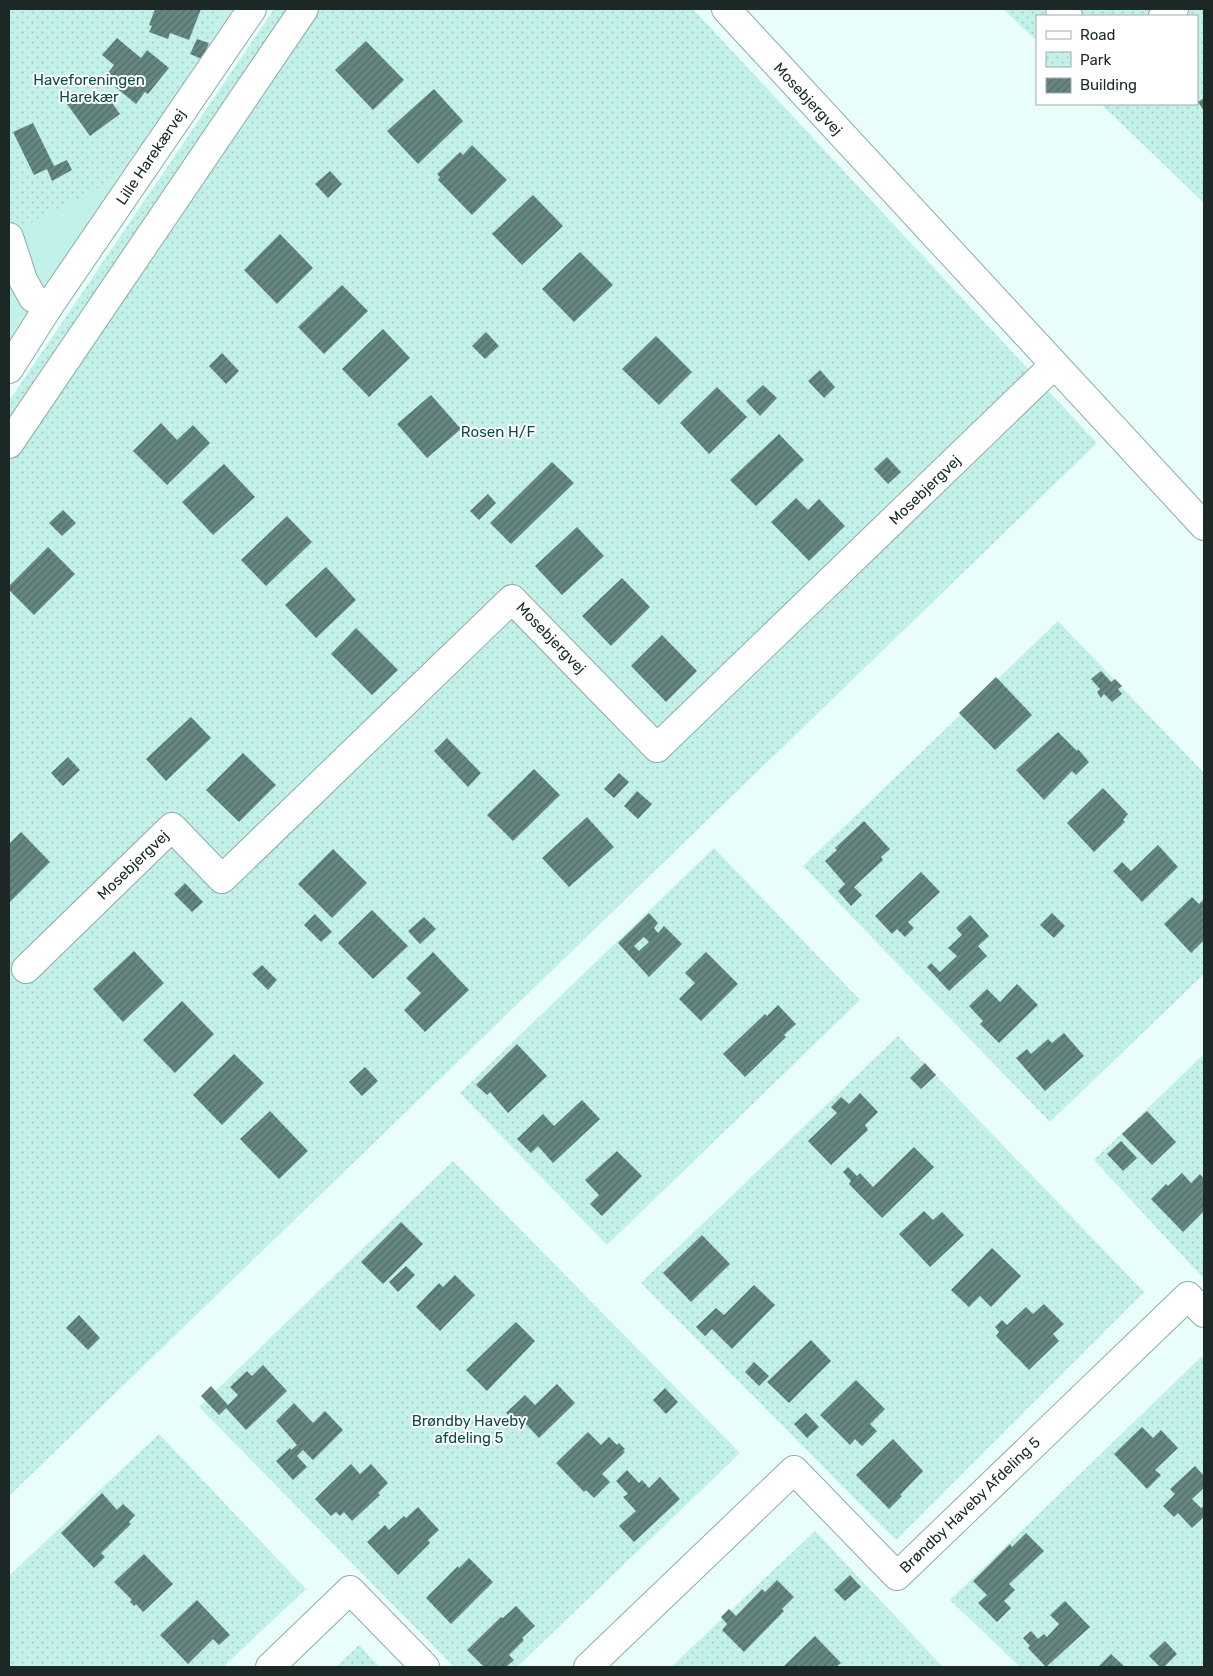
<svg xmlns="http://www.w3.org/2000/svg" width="1213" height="1676" font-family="Rubik,sans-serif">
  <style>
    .grass { fill: #c2f1e9 }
    .park { fill: url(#park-dots) }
    .building { fill: url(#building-hatch); fill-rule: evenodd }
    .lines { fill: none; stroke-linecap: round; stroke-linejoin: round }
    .minor-casing { stroke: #8cada7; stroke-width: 30 }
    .minor { stroke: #fff; stroke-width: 28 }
    .labels { text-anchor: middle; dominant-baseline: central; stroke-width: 4; stroke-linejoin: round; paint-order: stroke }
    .park-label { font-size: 15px; fill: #094d46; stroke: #fff }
    .street-label { font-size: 15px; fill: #1b2826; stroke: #fff }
  </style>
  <defs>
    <pattern id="park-dots" width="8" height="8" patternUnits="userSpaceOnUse" patternTransform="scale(1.25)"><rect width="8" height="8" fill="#c2f1e9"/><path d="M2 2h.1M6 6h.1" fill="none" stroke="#a6cfc8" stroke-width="1.8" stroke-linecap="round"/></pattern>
    <pattern id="building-hatch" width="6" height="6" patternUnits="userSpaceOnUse" patternTransform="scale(1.25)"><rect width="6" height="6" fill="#668681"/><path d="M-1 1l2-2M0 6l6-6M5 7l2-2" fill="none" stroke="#536e69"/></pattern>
  </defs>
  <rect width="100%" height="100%" fill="#e9fefa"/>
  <!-- grass -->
  <path class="grass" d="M223 9H264L9 385V229L200 72Z"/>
  <!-- park -->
  <g class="park">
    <path d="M9 9H223L200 72 155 137 96 190 25 226 9 229Z"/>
    <path d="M274 9H693L1097 443 9 1496V401Z"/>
    <path d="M1003 9H1204V203L1101 104H1197V16H1037V41Z"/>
    <path d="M1058 621 1204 773V974L1050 1122 803 866Z"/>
    <path d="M714 848 860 1000 607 1245 460 1093Z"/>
    <path d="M898 1036 1144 1292 896 1540 641 1283Z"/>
    <path d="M1204 1054V1279L1094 1160Z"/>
    <path d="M453 1161 740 1453 517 1667H454L199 1407Z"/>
    <path d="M1202 1356 1204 1358V1667H1020L950 1600Z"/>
    <path d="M159 1434 306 1589 223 1667H9V1576Z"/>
    <path d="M815 1531 943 1667H671Z"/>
    <path d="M359 1645 379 1667H336Z"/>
  </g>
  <!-- building -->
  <g class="building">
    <path d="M155 9H201L189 40 170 33 168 39 149 32 152 26 149 25Z"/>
    <path d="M117 38 141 58 147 50 169 68 148 94 145 92 136 104 114 86 117 81 108 73 114 65 102 55Z"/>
    <path d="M197 39 209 43 202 59 190 54Z"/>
    <path d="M366 41 404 80 373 110 335 70Z"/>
    <path d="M434 89 463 121 418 164 387 131Z"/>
    <path d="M85 92 92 102 105 93 120 114 90 136 67 104Z"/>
    <path d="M1204 98V111L1198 102Z"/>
    <path d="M33 123 54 166 67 160 72 170 52 181 47 169 34 175 13 132Z"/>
    <path d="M472 145 507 180 472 215 438 180 440 177 437 174 460 152 463 155Z"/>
    <path d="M330 171 342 184 328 198 315 184Z"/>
    <path d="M533 195 563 226 522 265 492 234Z"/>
    <path d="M280 234 313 268 277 304 244 270Z"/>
    <path d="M580 252 613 285 574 322 542 289Z"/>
    <path d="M342 285 368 311 324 354 298 327Z"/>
    <path d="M383 329 410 358 369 397 342 369Z"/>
    <path d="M486 332 499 346 485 359 472 346Z"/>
    <path d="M656 336 692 372 659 405 622 369Z"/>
    <path d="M222 353 239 371 226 384 209 366Z"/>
    <path d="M820 370 835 387 824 398 808 381Z"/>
    <path d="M763 385 777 398 760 416 746 401Z"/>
    <path d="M717 387 747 417 709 454 680 423Z"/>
    <path d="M431 395 461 429 427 458 397 424Z"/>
    <path d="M161 423 177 440 193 425 210 443 167 485 133 451Z"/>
    <path d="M779 434 804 460 756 506 730 480Z"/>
    <path d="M887 457 901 472 888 484 874 469Z"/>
    <path d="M552 462 574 483 511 544 490 523Z"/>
    <path d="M224 464 255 497 213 535 182 502Z"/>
    <path d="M488 494 496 503 479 520 470 511Z"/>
    <path d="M796 498 808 510 819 499 845 526 809 561 771 522Z"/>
    <path d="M63 510 76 523 62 536 49 523Z"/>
    <path d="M287 516 312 542 266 586 241 560Z"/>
    <path d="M577 527 604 556 562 595 535 566Z"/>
    <path d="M48 547 75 574 34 615 9 590V586Z"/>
    <path d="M326 567 356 600 316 638 285 605Z"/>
    <path d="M622 578 650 607 611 646 582 616Z"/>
    <path d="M356 628 398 670 372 695 331 654Z"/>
    <path d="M662 635 697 671 666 702 631 666Z"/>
    <path d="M1101 671 1111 682 1115 679 1122 686 1118 689 1122 694 1112 702 1104 694 1101 698 1097 692 1100 689 1091 679Z"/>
    <path d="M996 677 1032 715 995 750 959 713Z"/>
    <path d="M191 717 211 738 166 781 146 759Z"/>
    <path d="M1058 732 1077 751 1078 749 1089 762 1076 775 1072 771 1044 800 1016 770Z"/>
    <path d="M447 738 481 773 468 787 434 751Z"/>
    <path d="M243 753 276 785 239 822 206 790Z"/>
    <path d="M68 757 80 770 63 786 51 773Z"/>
    <path d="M534 769 560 795 513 841 487 815Z"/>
    <path d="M619 773 629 782 614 798 604 789Z"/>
    <path d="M1103 788 1128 814 1123 820 1125 822 1094 852 1067 823Z"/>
    <path d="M637 791 652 804 638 819 624 806Z"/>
    <path d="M587 817 614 847 569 887 542 858Z"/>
    <path d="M864 821 890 849 881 857 883 860 854 887 862 895 851 906 838 891 845 884 825 861 837 850 835 848Z"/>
    <path d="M21 832 50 862 9 903V844Z"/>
    <path d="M1158 845 1178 867 1142 902 1113 871 1122 862 1131 871Z"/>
    <path d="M333 849 367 883 332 918 298 884Z"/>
    <path d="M921 872 940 892 908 922 914 928 905 937 897 929 892 934 875 916Z"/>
    <path d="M185 883 203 902 192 912 174 894Z"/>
    <path d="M1192 897 1199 904 1204 899V940L1191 953 1164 924Z"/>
    <path d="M372 910 408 946 373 979 338 943Z"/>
    <path d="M649 913 658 923 654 928 658 933 664 926 682 944 649 977 618 943ZM644 937 649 942 639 951 634 946Z"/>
    <path d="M1052 913 1065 926 1054 938 1040 925Z"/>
    <path d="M315 914 332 932 321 942 304 925Z"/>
    <path d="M970 915 989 936 978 946 987 956 949 991 927 967 931 963 940 972 957 956 948 948 962 935 956 928Z"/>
    <path d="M424 917 436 929 420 944 408 931Z"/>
    <path d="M134 951 164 983 123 1022 93 989Z"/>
    <path d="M433 952 469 990 425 1032 404 1010 421 993 406 978Z"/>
    <path d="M706 952 738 984 701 1021 679 999 695 983 685 973Z"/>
    <path d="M262 965 277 980 268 990 252 974Z"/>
    <path d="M1017 984 1038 1005 999 1043 980 1024 983 1021 969 1006 987 989 1000 1002Z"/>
    <path d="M182 1001 214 1034 175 1073 143 1040Z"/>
    <path d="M778 1005 796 1024 784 1035 786 1037 745 1077 723 1054 765 1014 767 1016Z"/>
    <path d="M1064 1033 1084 1056 1045 1091 1016 1058 1027 1049 1031 1054 1048 1039 1052 1043Z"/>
    <path d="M517 1044 547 1076 508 1113 490 1092 487 1095 476 1085Z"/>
    <path d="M234 1054 264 1083 222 1125 193 1095Z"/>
    <path d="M925 1063 936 1075 921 1089 910 1078Z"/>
    <path d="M365 1067 378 1081 362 1096 349 1082Z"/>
    <path d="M860 1093 878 1112 865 1125 868 1130 831 1165 808 1141 837 1113 831 1107 841 1097 849 1104Z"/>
    <path d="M582 1100 600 1119 553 1163 538 1146 531 1153 517 1139 543 1114 554 1126Z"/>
    <path d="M270 1111 308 1151 279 1179 240 1139Z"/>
    <path d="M1147 1111 1176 1142 1152 1165 1122 1134Z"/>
    <path d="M1121 1141 1137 1158 1123 1171 1107 1154Z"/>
    <path d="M914 1147 934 1167 882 1218 849 1184 851 1181 843 1172 848 1167 857 1176 860 1173 873 1187Z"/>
    <path d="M617 1151 642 1176 602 1216 590 1204 599 1195 585 1180Z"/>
    <path d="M1182 1173 1191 1183 1200 1174 1204 1179V1211L1183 1232 1151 1199 1166 1184 1168 1186Z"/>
    <path d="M924 1211 933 1220 942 1212 964 1235 930 1267 899 1234Z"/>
    <path d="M401 1222 423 1244 383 1284 361 1262Z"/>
    <path d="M702 1235 730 1264 691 1302 663 1273Z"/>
    <path d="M992 1248 1021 1276 991 1307 980 1296 969 1307 951 1290Z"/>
    <path d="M406 1266 415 1275 398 1292 389 1282Z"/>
    <path d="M455 1275 475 1295 440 1331 416 1307 439 1283 443 1287Z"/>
    <path d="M754 1285 775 1305 732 1349 712 1329 705 1336 696 1327 716 1308 724 1315Z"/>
    <path d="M1044 1304 1064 1324 1053 1334 1059 1341 1029 1370 996 1336 999 1332 995 1327 1002 1320 1007 1325 1026 1307 1033 1314Z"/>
    <path d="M79 1315 100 1338 88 1350 66 1328Z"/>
    <path d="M516 1322 535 1341 487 1391 466 1370Z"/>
    <path d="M811 1340 831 1361 789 1403 767 1382Z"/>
    <path d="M754 1362 769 1376 759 1386 745 1372Z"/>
    <path d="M263 1365 287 1391 246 1430 226 1408 219 1415 201 1396 211 1386 228 1405 238 1395 230 1387 247 1371 252 1376Z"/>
    <path d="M856 1380 885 1409 870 1424 877 1431 862 1446 855 1439 850 1445 820 1415Z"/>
    <path d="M557 1384 575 1403 539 1438 523 1421 519 1426 506 1413 525 1395 535 1405Z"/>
    <path d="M665 1388 678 1402 666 1414 653 1400Z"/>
    <path d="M294 1403 313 1423 325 1411 343 1430 313 1460 303 1450 297 1456 307 1467 293 1480 276 1461 290 1448 291 1450 297 1445 276 1421Z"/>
    <path d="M806 1413 819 1427 807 1438 794 1424Z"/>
    <path d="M1142 1427 1153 1438 1161 1430 1178 1448 1155 1470 1161 1475 1147 1489 1114 1454Z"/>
    <path d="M588 1432 601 1445 609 1437 617 1445 619 1443 625 1449 623 1451 625 1452 602 1474 610 1482 594 1498 586 1490 584 1492 556 1463Z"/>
    <path d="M893 1439 923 1471 900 1495 902 1496 889 1509 856 1475Z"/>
    <path d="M351 1464 360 1474 371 1464 388 1483 378 1493 380 1495 352 1521 344 1512 340 1516 336 1512 331 1516 315 1499Z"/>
    <path d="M1195 1466 1204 1476V1488L1192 1499 1201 1508 1204 1506V1517L1192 1528 1178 1513 1174 1517 1163 1506 1175 1494 1170 1489Z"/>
    <path d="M627 1470 639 1483 642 1480 649 1488 660 1477 680 1499 634 1542 619 1526 636 1511 623 1497 628 1494 616 1481Z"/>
    <path d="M102 1493 117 1510 123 1504 135 1515 129 1522 131 1524 101 1553 105 1557 94 1568 61 1533Z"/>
    <path d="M418 1507 439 1530 428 1540 430 1543 398 1575 367 1542 385 1525 389 1530 404 1516 406 1518Z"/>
    <path d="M1026 1533 1044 1551 1009 1584 1015 1590 1004 1601 1011 1608 997 1622 978 1603 987 1595 973 1581 1010 1544 1012 1547Z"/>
    <path d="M144 1554 173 1584 143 1612 136 1604 134 1606 130 1602 132 1600 114 1582Z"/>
    <path d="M469 1558 493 1582 451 1624 426 1598 458 1566 459 1568Z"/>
    <path d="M850 1575 861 1587 845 1601 834 1590Z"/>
    <path d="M777 1580 794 1597 782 1609 784 1611 744 1652 722 1630 727 1624 721 1617 729 1609 736 1616 762 1589 765 1592Z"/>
    <path d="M197 1600 230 1635 219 1645 213 1639 188 1664 160 1635Z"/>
    <path d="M1065 1601 1090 1627 1046 1667 1028 1648 1030 1646 1023 1638 1031 1631 1038 1639 1044 1634 1047 1637 1059 1624 1050 1615Z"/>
    <path d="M516 1606 535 1626 522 1638 524 1640 509 1655 514 1660 506 1667H484L467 1650 501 1617 503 1618Z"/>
    <path d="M815 1636 841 1663 836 1667H783Z"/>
    <path d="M1165 1641 1177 1654 1164 1667H1160L1149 1656Z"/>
    <path d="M1111 1654 1125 1667H1098Z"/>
  </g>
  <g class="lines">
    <!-- minor casing -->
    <g class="minor-casing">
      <g id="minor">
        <path d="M726 9 1204 526"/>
        <path d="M1060 9 1068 16"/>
        <path d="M1163 16 1174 9"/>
        <path d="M9 237 23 280 33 298 49 306"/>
        <path d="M9 369 49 306 252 9"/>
        <path d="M9 444 304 9"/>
        <path d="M26 969 172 827 222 879 512 599 657 748 1054 365"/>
        <path d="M270 1667 350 1590 425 1667"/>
        <path d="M588 1667 794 1470 897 1576 1188 1296 1204 1313"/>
      </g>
    </g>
    <!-- minor -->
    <use href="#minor" class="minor"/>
  </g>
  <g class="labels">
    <!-- park labels -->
    <g class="park-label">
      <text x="89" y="80">Haveforeningen<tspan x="89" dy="17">Harekær</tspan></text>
      <text x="498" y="432">Rosen H/F</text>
      <text x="469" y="1421">Brøndby Haveby<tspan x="469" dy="17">afdeling 5</tspan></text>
    </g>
    <!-- street labels -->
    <g class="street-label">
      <text transform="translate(808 99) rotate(47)">Mosebjergvej</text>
      <text transform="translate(151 157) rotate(-56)">Lille Harekærvej</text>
      <text transform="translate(925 490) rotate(-44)">Mosebjergvej</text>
      <text transform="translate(551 638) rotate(46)">Mosebjergvej</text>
      <text transform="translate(133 865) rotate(-44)">Mosebjergvej</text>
      <text transform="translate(970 1505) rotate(-44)">Brøndby Haveby Afdeling 5</text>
    </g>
  </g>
  <!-- border -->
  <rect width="1213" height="1676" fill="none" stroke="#1b2826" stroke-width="20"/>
  <!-- legend -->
  <rect x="1036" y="15" width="162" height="90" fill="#ffffff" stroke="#a4a9a8"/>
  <rect x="1046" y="31" width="25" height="8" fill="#ffffff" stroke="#a4a9a8"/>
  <text x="1080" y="40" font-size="15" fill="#1b2826">Road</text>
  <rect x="1046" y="52" width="25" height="15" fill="url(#park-dots)" stroke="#a4a9a8"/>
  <text x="1080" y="65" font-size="15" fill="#1b2826">Park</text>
  <rect x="1046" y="78" width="25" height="15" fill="url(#building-hatch)" stroke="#a4a9a8"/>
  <text x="1080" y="90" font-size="15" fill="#1b2826">Building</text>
</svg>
